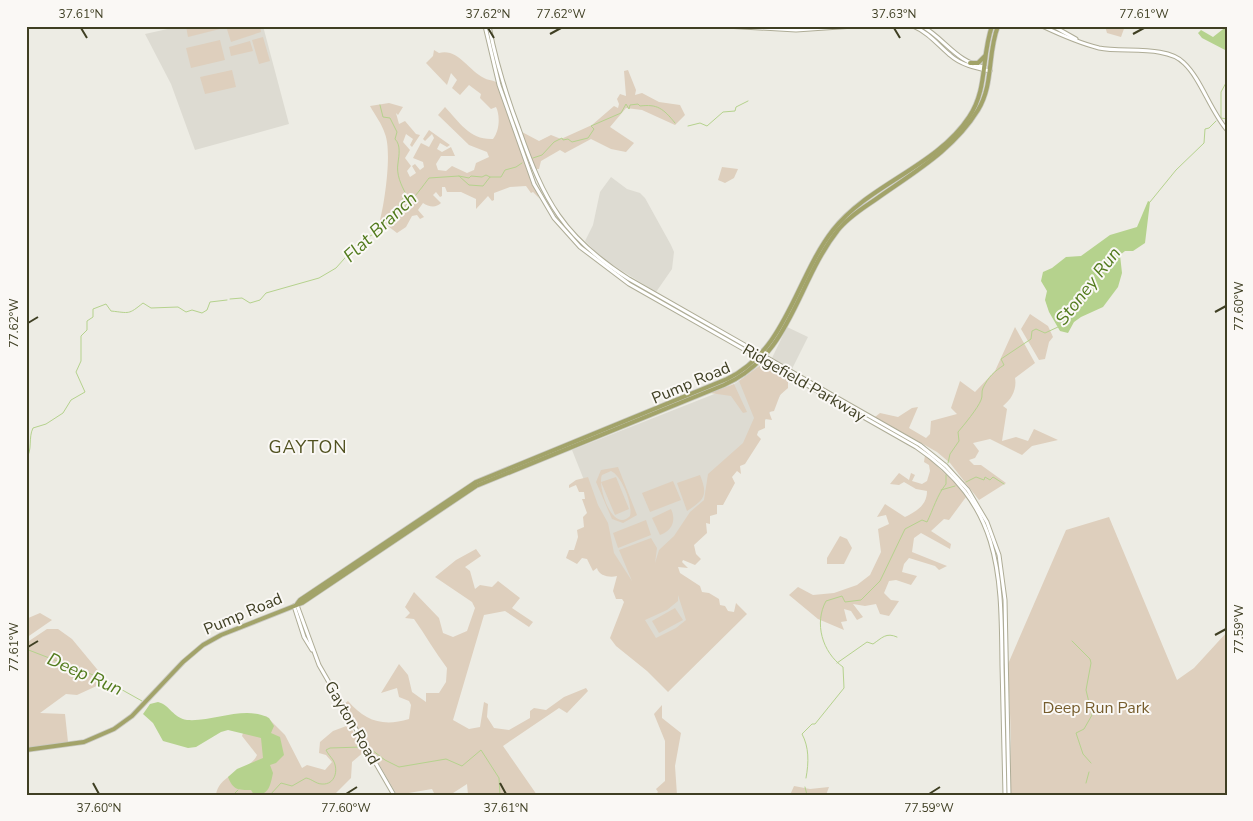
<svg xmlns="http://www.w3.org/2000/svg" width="1253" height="821" font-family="'Nunito Sans',sans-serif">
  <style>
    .built { fill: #dddbd2 }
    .green { fill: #decfbd; fill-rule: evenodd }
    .water { fill: #b5d28d }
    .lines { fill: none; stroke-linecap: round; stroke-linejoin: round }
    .stream { stroke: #b5d28d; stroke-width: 1 }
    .secondary-casing { stroke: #aeac96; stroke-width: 5 }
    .primary-casing { stroke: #c9c9c1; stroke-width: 5.5 }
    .secondary { stroke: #fff; stroke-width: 3 }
    .primary { stroke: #a2a369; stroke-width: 4 }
    .ticks { fill: none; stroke: #3f3f23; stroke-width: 2 }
    .labels { text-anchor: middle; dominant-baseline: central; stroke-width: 4; stroke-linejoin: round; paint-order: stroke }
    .street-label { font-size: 16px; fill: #3f3f23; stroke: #faf8f5 }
    .park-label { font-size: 16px; fill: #765d2d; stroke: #faf8f5 }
    .water-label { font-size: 18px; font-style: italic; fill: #527b1d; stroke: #faf8f5 }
    .neighbourhood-label { font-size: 18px; letter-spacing: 1px; fill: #50511f; stroke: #faf8f5 }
    .neatline { fill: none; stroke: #3f3f23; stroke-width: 2 }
    .ticks-label { font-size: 12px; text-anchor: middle; fill: #3f3f23 }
  </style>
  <rect width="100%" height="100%" fill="#edece4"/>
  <!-- built -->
  <g class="built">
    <path d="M181 26H263L289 124 195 150 171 84 145 34Z"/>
    <path d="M611 177 627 189 640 193 645 198 671 245 674 252 672 269 656 292 603 259 585 241 593 225 600 192Z"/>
    <path d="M787 327 808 337 792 369 772 358Z"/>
    <path d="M764 364 790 379 676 569 704 621 651 648 572 450 727 389Z"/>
  </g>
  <!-- green -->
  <g class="green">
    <path d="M186 26H219L220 29 188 37Z"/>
    <path d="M226 26H260L261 32 231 42Z"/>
    <path d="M1105 26H1125L1121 37 1107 33Z"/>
    <path d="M263 37 270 61 259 64 252 40Z"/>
    <path d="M220 40 225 60 191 68 186 48Z"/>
    <path d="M250 41 253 51 231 56 229 47Z"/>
    <path d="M434 50 439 53C458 48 468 70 484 78 487 80 492 80 496 82L539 198 533 192 531 193 526 186 510 187 494 193V200L492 201 488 196 476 209V199L461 192H447L445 187H442V196L440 197 436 192 433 195 441 203C436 208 429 207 423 203L418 210 424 217 420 219 417 215 412 216 406 227 397 233 380 220C385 201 392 151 385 134 382 124 375 115 370 106L389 103 403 107 398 115 396 113 399 124 405 121 416 134 420 135 412 147 410 145 413 139 406 134 403 142 410 150 405 158 411 166 407 171 410 177 416 173 412 166 415 164 420 170 424 167 423 162 413 158 421 143 429 147 434 138 432 134 425 141 423 139 429 130 450 145 447 147 440 143 437 149 442 152 451 147 455 156H441L436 164 438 170 446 171 452 166 467 173 474 170 476 163 489 157 487 152 469 145 438 115 445 107C460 123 470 140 493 139 500 130 500 115 496 107L491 109 480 98 481 94 469 85 460 95 452 88 457 80 451 73 447 85 426 63 433 56Z"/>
    <path d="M232 70 236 87 205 94 200 77Z"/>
    <path d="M628 70 636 90 635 95 642 93 659 102 680 105 685 115 675 125 642 110 626 108 610 127 634 143 626 152 611 149 591 139 565 153 560 150 541 161 539 169H535L522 132 539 141 551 135 561 139 592 125 614 106 618 108 619 104 617 99 620 94 626 96 624 71Z"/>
    <path d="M722 167 738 169 734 178 725 183 718 180Z"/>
    <path d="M1030 314 1048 326 1053 337 1049 342 1045 359 1039 360 1021 329Z"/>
    <path d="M1015 327 1035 363 1015 378C1017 389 1012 399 1003 406L1007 409 1002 441 1016 437 1028 441 1034 429 1058 440 1032 446 1022 455 990 439 973 443 979 451 975 458 969 460 974 465H981L1006 483 979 500 950 463 937 452 875 417 880 413 898 417 912 408 918 407 909 428 926 438 930 434 931 421 957 414 951 408 960 381 975 392 995 371Z"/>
    <path d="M762 364 788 376V388L780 395 774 411 769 412 772 420 765 419V428L758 431 757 435 761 439 745 464 740 466 741 474 737 471 732 477 735 483 723 505H717V514L710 516V524L706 523 707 533 694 545 696 554 701 559 695 565 683 560 682 562 688 568 678 567 680 573 700 586 702 592 709 593 719 599 720 605 725 606 728 611 734 612 736 603 747 614 668 692 647 671 616 646 610 638 624 602 622 599H616L613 591 617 576C610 578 599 576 597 568L593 571 587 559 582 558 577 564 566 558 569 550H574L578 537 577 530 584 527 583 517 587 513 582 499H585L584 492H579L576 485 569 488V485L576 480 588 477 598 505 608 523 614 553 632 581 619 550 651 538 657 548 655 563 659 550 674 536 690 512 704 500 708 474 743 443 754 418 739 381ZM678 595 686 620 676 628 656 638 645 620 667 610 678 601Z"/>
    <path d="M734 384 747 412 743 413 731 396 710 393Z"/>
    <path d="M925 455 953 481 966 497 949 520 944 519 931 531 951 544 950 549 921 533 914 538 912 552 947 566 939 570 935 566 909 558 904 564 902 572 917 576 911 585 896 580 889 581 884 593 891 600 899 601 889 616 880 614 876 604 865 606 853 604 863 617 857 620 851 611 844 609 847 621 841 622 844 630 818 619 789 595 798 587 813 595 834 593 857 585 870 575 881 552 878 529 889 524 886 515 877 517 885 504 905 517C917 511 927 505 927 491L916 489 904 482 899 485 890 484 899 473 909 480 911 473 915 475 912 481 922 484 927 481 930 471 929 465 924 462Z"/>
    <path d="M618 467 637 515 623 523 612 519 596 482 601 470ZM611 471C622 476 633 505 630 516 612 534 597 485 602 475Z"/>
    <path d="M700 475C708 495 705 499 687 511L677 483Z"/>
    <path d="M616 477 629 509 615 515 601 482Z"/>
    <path d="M673 481 681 500 650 512 642 493Z"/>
    <path d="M671 509C676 520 673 530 660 535L652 518Z"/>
    <path d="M1109 517 1177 680 1194 668 1227 632V795H1010L1011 738 1008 664 1066 530Z"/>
    <path d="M646 520 651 535 618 548 613 533Z"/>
    <path d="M840 536 847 539 852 548 844 564H827V558Z"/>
    <path d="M476 549 481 556 465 567 470 571 475 589 480 585 492 587 498 581 520 598 512 608 533 622 529 627 505 611 484 615 453 720 469 729 480 727 484 702 488 704 487 717 494 728 509 730 530 718V711L534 708 546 710 564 697 586 688 588 691 567 713 559 708 503 746 537 795H468L467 784 450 795H435L432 789 397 795 344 704 348 701C365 721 383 727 409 719L411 705 409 701 399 697 397 688 381 693 399 664 408 675 412 692 426 702V693H439L446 682 447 668C435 652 426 636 414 619L405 618 410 613 405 607 414 592 439 618 443 633 453 637 467 631 475 608 472 602 435 577 456 560Z"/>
    <path d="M675 608 683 620 659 633 652 621Z"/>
    <path d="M40 613 52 620 26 638V619Z"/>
    <path d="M47 629H58L72 639 101 674V684L77 695 66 694 40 713 65 714 68 742 26 749V643Z"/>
    <path d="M662 705V718L681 733 675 766 677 795H655L658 792 656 789 665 781V741L654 714Z"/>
    <path d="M266 716 285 735 302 768 307 765 325 770 332 762 326 755 319 753 320 742 333 731 349 725 365 751 352 762 351 778 334 795H216C219 773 251 770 257 755L242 736 243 733Z"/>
    <path d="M794 786 810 789 829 787 826 795H790Z"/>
  </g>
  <!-- water -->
  <g class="water">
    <path d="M1227 26V51L1202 38 1198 33 1201 30 1213 37Z"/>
    <path d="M1148 201 1150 202 1145 243 1133 251H1125L1120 255 1122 273 1118 287 1103 307 1081 317 1074 322 1068 333 1060 331 1049 312 1045 300 1047 291 1041 281 1043 272 1052 268 1066 257 1081 256 1110 235 1137 227Z"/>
    <path d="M158 702C170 705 173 718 187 720 215 722 244 705 269 718L274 726 271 733 280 737 284 755 276 763 270 765 273 773C270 787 269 795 254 795L251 790C238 790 233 790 228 777L237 769 263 758 261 738 228 730 221 732 196 747 188 748 163 741 153 723 143 714 150 704Z"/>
  </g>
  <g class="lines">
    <!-- stream -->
    <g class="stream">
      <path d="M1227 81 1221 92V118L1227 119"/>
      <path d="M380 105 383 117 390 118 397 132 395 139C401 145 399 155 398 163 396 174 401 185 406 194L394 212"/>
      <path d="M688 126 700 123 707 126 723 112 735 111 736 107 748 101"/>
      <path d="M533 158 542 155 554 142 562 138 563 140 568 139 572 142 588 138 594 129 591 126 621 113 626 104 629 109 630 105 638 104 640 106C657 104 663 108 675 123"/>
      <path d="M459 176 469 178 471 176 482 177 486 175 490 177"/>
      <path d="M1150 202 1176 170 1204 143 1205 129 1209 128 1216 121"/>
      <path d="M230 299 242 298 250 303 260 300 266 293 319 278 336 268 360 241 382 230 393 213C405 212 422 187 429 178L459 176 469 185 483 186 490 177H501L505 170 516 167 522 163"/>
      <path d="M26 459C33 450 28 438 33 428L46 424 63 413 71 400 85 392 76 372 81 361V336L87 330V321L93 317V309L106 304 111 311C130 313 128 315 143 303L151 308 178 307 186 312 192 310 202 313 207 310 210 302 227 300"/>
      <path d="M948 463 950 454 959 441 958 432C964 425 978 408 981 400 983 396 981 392 983 388 988 377 995 371 1004 365L1001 359 1031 339 1032 331 1036 329 1045 333 1058 327"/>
      <path d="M966 482 976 477 984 480 985 477 990 480 993 477 1004 484"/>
      <path d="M941 490 955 486"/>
      <path d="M1072 641 1090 659 1091 663 1086 690 1092 715 1084 729 1076 733 1083 754 1091 763"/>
      <path d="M26 649 101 678 142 701"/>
      <path d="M837 663 867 642 873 644C882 638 886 632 897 637"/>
      <path d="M368 747 385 760 399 767 446 759 462 766 481 750 499 778 500 795"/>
      <path d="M806 778C809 762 809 747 802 734L812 724H815L844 688 843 667C822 652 814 623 826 601L842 596 845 602 861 600 880 581 905 529 922 520 927 522C933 510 937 495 946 484V475"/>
      <path d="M1086 783 1089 772"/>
      <path d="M805 787 807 795"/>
      <path d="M228 795 234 794 238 790"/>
      <path d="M270 795 281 783 292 786 306 778C312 779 316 784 322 784 335 785 339 770 333 760 331 757 328 754 326 750L330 748 362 747"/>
    </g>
    <!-- secondary casing -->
    <g class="secondary-casing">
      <g id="secondary">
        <path d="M485 26 499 85 534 184 554 218 580 247 629 284 916 447C1002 505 1001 573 1002 665 1003 709 1004 752 1005 795"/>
        <path d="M489 26C496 62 506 95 519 129 544 201 563 237 629 279L920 445 946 466 968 490 987 522 999 555 1005 600 1009 795"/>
        <path d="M725 26 796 30 854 26"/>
        <path d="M913 26C929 33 937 44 950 55 961 65 976 68 990 71"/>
        <path d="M922 26C945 39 957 63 985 67"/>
        <path d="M1042 26C1061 35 1079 43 1099 48 1123 53 1167 45 1184 63 1201 79 1210 110 1227 130"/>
        <path d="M1053 26 1076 39"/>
        <path d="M297 605 319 665 394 795"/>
        <path d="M294 606 304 637 312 650"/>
      </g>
    </g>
    <!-- primary casing -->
    <g class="primary-casing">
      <g id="primary">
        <path d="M970 63H978L985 56"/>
        <path d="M297 604 300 600 476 482 727 379C787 350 795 279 833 230 869 184 936 167 969 117 988 89 981 57 992 26"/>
        <path d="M26 750 84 742 114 729 132 716 183 662 203 645 221 635 302 603 476 486 724 385C792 355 796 283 838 230 849 216 865 207 879 197 916 171 954 149 978 110 994 84 987 54 998 26"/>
      </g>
    </g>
    <!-- secondary -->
    <use href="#secondary" class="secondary"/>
    <!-- primary -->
    <use href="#primary" class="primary"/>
  </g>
  <!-- ticks -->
  <path class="ticks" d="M81 28 87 38M488 28 494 38M894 28 900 38M550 34 561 28M1133 34 1144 28M1215 312 1226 306M28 323 38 317M1215 635 1226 629M28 647 38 641M93 783 99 794M500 783 506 794M346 794 357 787M929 794 940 787"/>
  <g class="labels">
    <!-- street labels -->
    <g class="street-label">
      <text transform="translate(691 383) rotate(-23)">Pump Road</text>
      <text transform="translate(804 383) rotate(30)">Ridgefield Parkway</text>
      <text transform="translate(243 614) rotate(-23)">Pump Road</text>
      <text transform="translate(352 723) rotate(60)">Gayton Road</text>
    </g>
    <!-- park labels -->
    <g class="park-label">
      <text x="1096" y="708">Deep Run Park</text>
    </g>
    <!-- water labels -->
    <g class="water-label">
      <text transform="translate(380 227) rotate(-43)">Flat Branch</text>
      <text transform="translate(1088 286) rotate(-52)">Stoney Run</text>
      <text transform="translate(85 674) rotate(24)">Deep Run</text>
    </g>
    <!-- neighbourhood labels -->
    <g class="neighbourhood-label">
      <text x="308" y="447">GAYTON</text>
    </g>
  </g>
  <!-- border -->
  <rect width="1253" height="821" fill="none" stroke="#faf8f5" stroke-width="55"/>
  <rect x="28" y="28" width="1198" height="766" class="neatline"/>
  <g class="ticks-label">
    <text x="81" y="18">37.61°N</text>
    <text x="488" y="18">37.62°N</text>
    <text x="561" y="18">77.62°W</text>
    <text x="894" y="18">37.63°N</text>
    <text x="1144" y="18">77.61°W</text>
    <text transform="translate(1239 306) rotate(-90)" y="4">77.60°W</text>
    <text transform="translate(14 323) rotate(-90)" y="4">77.62°W</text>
    <text transform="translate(1239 629) rotate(-90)" y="4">77.59°W</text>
    <text transform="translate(14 647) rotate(-90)" y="4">77.61°W</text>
    <text x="99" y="812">37.60°N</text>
    <text x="346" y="812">77.60°W</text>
    <text x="506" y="812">37.61°N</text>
    <text x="929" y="812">77.59°W</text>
  </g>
</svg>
